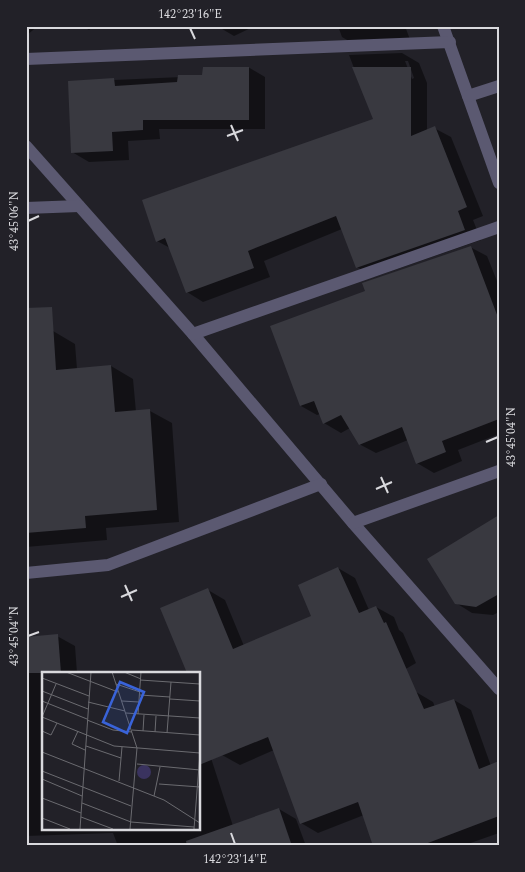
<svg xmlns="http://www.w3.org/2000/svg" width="525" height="872" font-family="Spectral,serif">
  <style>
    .shadow { fill: #0007; fill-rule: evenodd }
    .building { fill: #393940 }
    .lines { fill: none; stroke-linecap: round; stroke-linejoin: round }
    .minor { stroke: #5b5971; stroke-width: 12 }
    .ticks { fill: none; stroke: #d9d9dd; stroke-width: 2 }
    .inset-road { fill: none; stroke: #6b6b70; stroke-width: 1 }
    .view { fill: #3963d9; fill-opacity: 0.15; stroke: #3963d9; stroke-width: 2.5 }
    .inset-edge { fill: none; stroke: #d9d9dd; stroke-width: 2.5 }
    .neatline { fill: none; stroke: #d9d9dd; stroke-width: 2 }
    .ticks-label { font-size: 12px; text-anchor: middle; fill: #d9d9dd }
  </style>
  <rect width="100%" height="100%" fill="#222128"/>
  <!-- shadow -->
  <g class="shadow">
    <path d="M26 26H38L27 35Z"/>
    <path d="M82 26H94L89 30Z"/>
    <path d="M217 26H255L234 36Z"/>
    <path d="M338 26H405L412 45 359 47 342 37Z"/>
    <path d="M402 53 419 63 427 83V131L434 128 451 137 483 216 473 220 481 240 374 277 357 267 342 229 264 261 270 277 203 302 187 292 170 248 157 241 374 120 349 55ZM405 61H408L414 78 412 79Z"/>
    <path d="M248 67 265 77V129H159L160 139 128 141 129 160 89 162 72 152 69 82 204 76Z"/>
    <path d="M470 247 487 256 499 286V434L458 450 462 461 434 473 417 463 408 440 376 453 359 444 350 428 341 433 324 423 320 414 317 415 301 406 367 292Z"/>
    <path d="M53 331 75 344 77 369 111 366 133 379 136 412 150 411 172 423 179 522 106 528 107 540 26 547V333Z"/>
    <path d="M499 517V612L493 615 472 613 456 603Z"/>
    <path d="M338 568 355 578 369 610 376 607 394 617 399 630 403 633 416 663 358 697 416 692 433 702 435 707 454 700 471 710 491 766 499 763V833L462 846H375L364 815 318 833 301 823 274 750 240 765 222 755 199 698V673H188L162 609 208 590 225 600 244 646 313 616Z"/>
    <path d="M57 636 75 646 77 673H44V828H199V751L211 758 233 826 279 809 296 819 306 846H118L113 833 26 836V638Z"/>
  </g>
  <!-- building -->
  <g class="building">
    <path d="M203 67H249V120H143V130L112 132 113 151 71 153 68 81 114 78 115 86 177 82 178 75H202Z"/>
    <path d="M352 67H411V136L435 126 467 207 458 211 465 230 356 268 336 216 248 251 254 268 186 293 165 238 156 242 142 200 373 119Z"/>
    <path d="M471 246 499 320V419L442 441 446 452 416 464 402 427 359 445 341 415 323 424 314 401 300 406 270 326 365 291 362 283Z"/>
    <path d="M52 307 56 370 111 365 115 412 150 409 157 510 85 516 86 528 26 533V308Z"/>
    <path d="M499 515V594L476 607 455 604 427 559Z"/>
    <path d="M338 567 359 613 376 606 384 623 386 622 424 709 454 699 479 769 499 761V816L420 846H373L358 802 300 824 268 737 199 765V673H187L160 608 208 588 233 649 311 616 298 585Z"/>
    <path d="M58 634 61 673H26V637Z"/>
    <path d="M279 808 292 846H187L186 841Z"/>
  </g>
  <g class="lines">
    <!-- minor -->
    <g class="minor">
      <path d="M443 26 499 183"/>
      <path d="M26 59 450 42"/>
      <path d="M468 96 499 86"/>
      <path d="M26 146 193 334 353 523 499 689"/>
      <path d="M26 208 79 206"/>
      <path d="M193 334 499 227"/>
      <path d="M353 523 499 471"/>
      <path d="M26 573 108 565 321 484"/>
    </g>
  </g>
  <!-- ticks -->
  <path class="ticks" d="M190 28 195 39M231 125 238 141M227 136 243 130M28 221 39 216M486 442 498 437M381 477 388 493M376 489 392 482M125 585 132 601M121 597 137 590M28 636 39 632M231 833 235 844"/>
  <!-- overview -->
  <g transform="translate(42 672)">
    <rect width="158" height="158" fill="#222128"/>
    <path d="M95 100a7 7 0 1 1 14 0a7 7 0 1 1-14 0Z" fill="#3a335f"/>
    <path class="inset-road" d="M24 0 76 20M70 0 95 76 88 157M82 0 99 7M0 6 47 24M98 8 158 12M74 12 98 20M0 19 46 37M98 23 128 25M128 27 158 29M0 29 45 47M80 29 97 30M46 30 83 39M84 41 158 46M96 42 99 0M0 45 72 74 158 81M0 45 14 12M45 48 71 58 90 60M90 58 158 63M0 59 9 63 15 51M36 59 30 72 43 78M101 59 102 43M113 60 114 44M125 61 129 10M44 74 79 86M0 80 122 128 158 151M95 92 158 98M0 99 89 134M0 107 40 124M77 109 80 75M117 112 158 115M112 124 118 95M0 126 39 141M40 131 89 150 152 155M39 145 71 157M0 146 28 157M38 157 49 0M152 157 158 81"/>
    <path class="view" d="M78 10 102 20 85 61 61 50Z"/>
    <rect width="158" height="158" class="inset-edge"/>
  </g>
  <!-- border -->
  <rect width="525" height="872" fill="none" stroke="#222128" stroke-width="55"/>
  <rect x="28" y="28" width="470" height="816" class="neatline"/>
  <g class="ticks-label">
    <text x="190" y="18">142°23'16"E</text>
    <text transform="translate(14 221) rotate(-90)" y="4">43°45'06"N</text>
    <text transform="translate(511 437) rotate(-90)" y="4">43°45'04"N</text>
    <text transform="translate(14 636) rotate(-90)" y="4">43°45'04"N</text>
    <text x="235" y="863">142°23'14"E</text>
  </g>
</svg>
